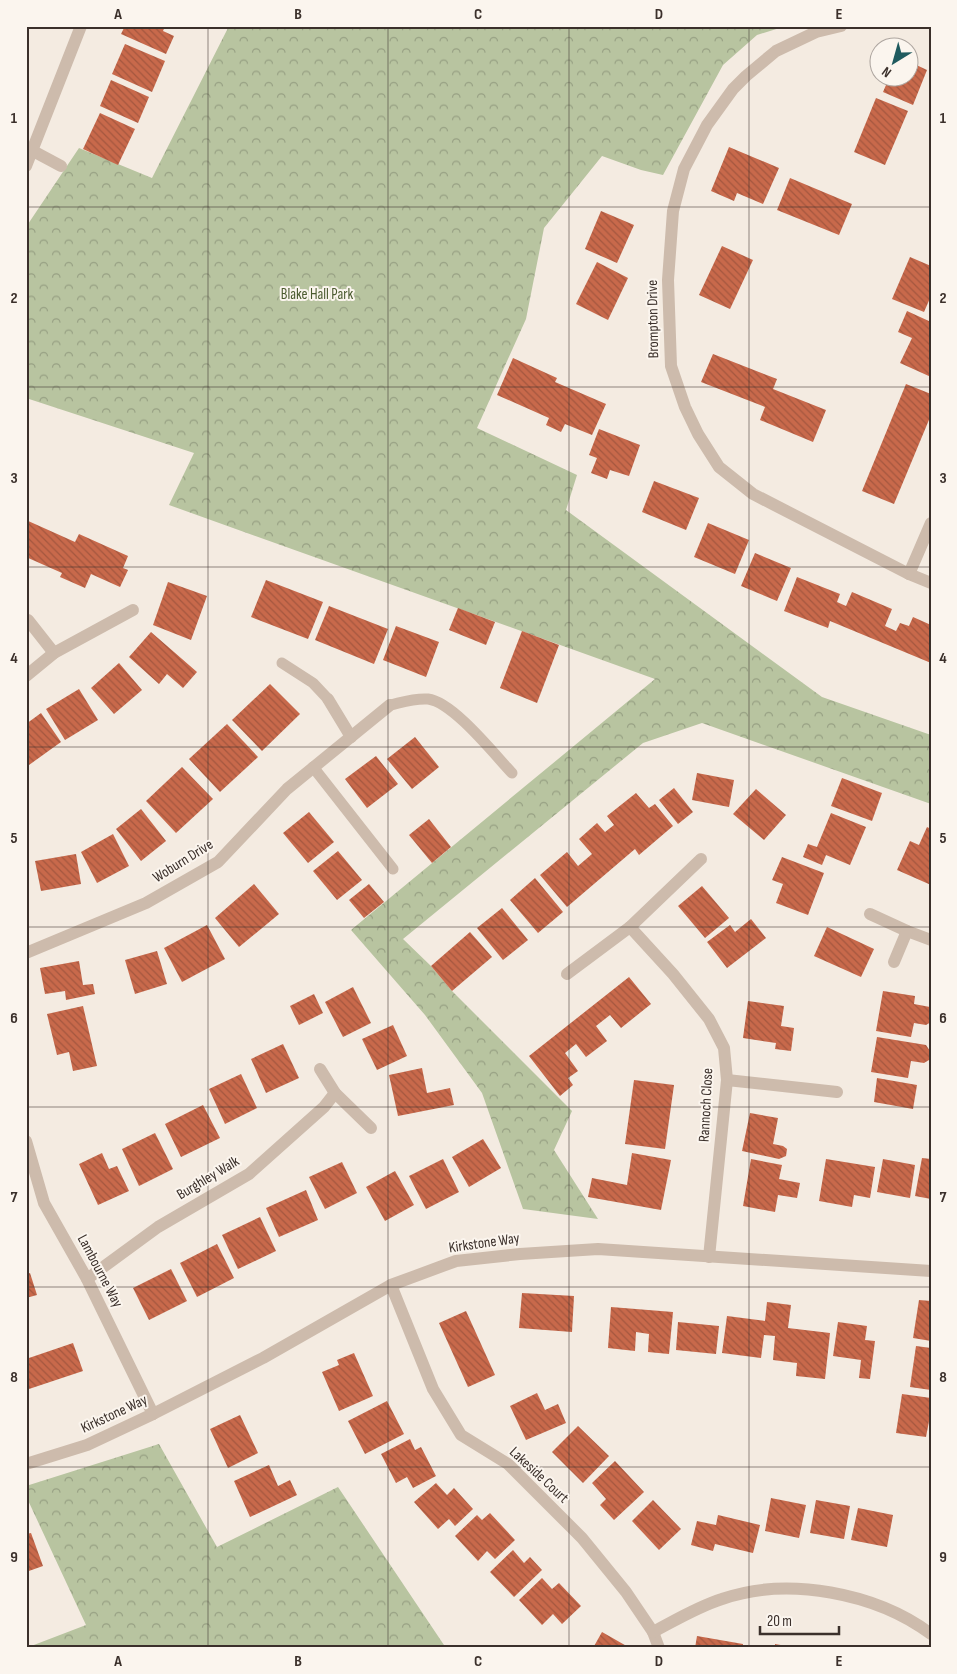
<svg xmlns="http://www.w3.org/2000/svg" width="957" height="1674" font-family="'Sofia Sans Condensed',sans-serif">
  <style>
    .park { fill: url(#park-crowns) }
    .building { fill: url(#building-back-hatch) }
    .lines { fill: none; stroke-linecap: round; stroke-linejoin: round }
    .service { stroke: #cdbbac; stroke-width: 11 }
    .minor { stroke: #cdbbac; stroke-width: 12 }
    .tertiary { stroke: #cdbbac; stroke-width: 12 }
    .grid { fill: none; stroke: #3b302b; stroke-width: 1; stroke-opacity: 0.55 }
    .labels { text-anchor: middle; dominant-baseline: central; stroke-width: 4; stroke-linejoin: round; paint-order: stroke }
    .park-label { font-size: 15px; fill: #4a5a2e; stroke: #fbf5ee }
    .street-label { font-size: 15px; fill: #3b302b; stroke: #fbf5ee }
    .neatline { fill: none; stroke: #3b302b; stroke-width: 2 }
    .grid-label { font-size: 16px; text-anchor: middle; font-weight: bold; fill: #3b302b }
  </style>
  <defs>
    <pattern id="park-crowns" width="20" height="18" patternUnits="userSpaceOnUse" patternTransform="scale(1.25)"><rect width="20" height="18" fill="#b8c4a0"/><path d="M2 6a3 3 0 1 1 6 0M12 15a3 3 0 1 1 6 0" fill="none" stroke="#97a083"/></pattern>
    <pattern id="building-back-hatch" width="6" height="6" patternUnits="userSpaceOnUse" patternTransform="scale(1.25)"><rect width="6" height="6" fill="#c8694b"/><path d="M-1 5l2 2M0 0l6 6M5-1l2 2" fill="none" stroke="#a4573f"/></pattern>
  </defs>
  <rect width="100%" height="100%" fill="#f4ebe1"/>
  <!-- park -->
  <g class="park">
    <path d="M229 26H786L757 35 723 65 663 175 641 170 602 156 544 228 526 319 477 428 577 475 566 510 822 697 931 735V804L702 723 643 743 403 939 431 966 452 991 572 1111 554 1150 598 1219 523 1209 482 1093 425 1015 351 930 655 679 169 505 194 453 26 398V227L79 148 152 178Z"/>
    <path d="M159 1444 217 1547 338 1487 446 1648H26L86 1625 26 1496V1486Z"/>
  </g>
  <!-- building -->
  <g class="building">
    <path d="M125 26H165L163 31 174 36 166 54 121 34Z"/>
    <path d="M125 44 165 61 152 92 112 74Z"/>
    <path d="M910 62 927 70 913 105 883 92 889 78H910Z"/>
    <path d="M111 80 149 97 138 123 100 106Z"/>
    <path d="M876 98 908 111 885 165 854 152Z"/>
    <path d="M100 113 135 129 118 165 83 149Z"/>
    <path d="M729 147 779 168 763 204 737 193 734 201 711 191Z"/>
    <path d="M790 178 852 204 839 235 777 210Z"/>
    <path d="M601 211 634 225 617 263 585 249Z"/>
    <path d="M722 246 753 260 730 309 699 295Z"/>
    <path d="M910 257 931 266V296L924 312 892 299Z"/>
    <path d="M597 262 628 278 608 320 576 304Z"/>
    <path d="M907 311 931 322V377L900 363 912 338 898 332Z"/>
    <path d="M713 354 777 379 773 389 826 410 813 442 760 420 765 407 701 382Z"/>
    <path d="M513 358 557 378 555 382 606 404 592 435 565 424 561 432 546 425 549 418 497 395Z"/>
    <path d="M906 384 931 394V415L894 504 862 491Z"/>
    <path d="M599 429 640 445 629 476 610 470 607 479 591 473 597 458 589 455Z"/>
    <path d="M654 481 699 498 686 530 642 512Z"/>
    <path d="M26 520 75 542 79 534 128 556 123 568 128 570 120 587 91 574 85 588 60 577 62 573 26 557Z"/>
    <path d="M708 523 749 540 735 574 694 557Z"/>
    <path d="M755 553 791 568 777 601 741 586Z"/>
    <path d="M797 577 840 594 837 602 846 606 852 592 892 609 885 626 896 631 900 623 909 626 913 617 931 625V663L830 621 828 628 784 611Z"/>
    <path d="M266 580 323 602 308 639 251 617Z"/>
    <path d="M168 582 207 596 191 640 153 625Z"/>
    <path d="M329 606 388 629 374 664 315 640Z"/>
    <path d="M458 608 495 622 486 645 449 630Z"/>
    <path d="M396 626 439 642 426 677 383 660Z"/>
    <path d="M522 631 559 645 537 703 500 688Z"/>
    <path d="M151 632 197 672 183 688 167 674 159 684 129 657Z"/>
    <path d="M119 663 142 690 114 714 91 688Z"/>
    <path d="M270 684 300 714 262 751 232 720Z"/>
    <path d="M79 689 98 720 65 740 46 709Z"/>
    <path d="M41 713 61 742 29 765 26 762V724Z"/>
    <path d="M227 724 258 757 220 792 189 759Z"/>
    <path d="M415 737 439 767 412 789 387 759Z"/>
    <path d="M376 756 398 784 367 808 345 779Z"/>
    <path d="M182 767 213 799 176 833 146 801Z"/>
    <path d="M697 773 734 780 729 807 692 800Z"/>
    <path d="M842 778 882 793 872 821 831 806Z"/>
    <path d="M674 788 693 812 678 824 659 800Z"/>
    <path d="M756 789 786 815 764 840 733 814Z"/>
    <path d="M636 793 649 808 655 804 673 826 639 855 635 849 567 907 540 875 567 852 578 866 592 854 579 839 597 823 605 832 614 825 607 816Z"/>
    <path d="M141 809 166 841 141 861 116 829Z"/>
    <path d="M309 812 334 842 308 863 283 833Z"/>
    <path d="M831 813 866 827 850 865 826 855 822 865 803 857 808 844 817 847Z"/>
    <path d="M429 819 451 847 432 863 409 835Z"/>
    <path d="M927 827 931 829V885L897 870 910 841 919 845Z"/>
    <path d="M113 834 129 866 97 883 81 852Z"/>
    <path d="M338 851 362 880 337 900 313 871Z"/>
    <path d="M76 854 81 884 41 891 35 861Z"/>
    <path d="M782 857 824 873 808 915 776 903 783 884 772 880Z"/>
    <path d="M535 878 563 912 538 933 510 900Z"/>
    <path d="M254 884 279 914 239 947 215 918Z"/>
    <path d="M369 884 384 902 364 918 349 900Z"/>
    <path d="M702 886 729 918 705 938 678 906Z"/>
    <path d="M502 908 528 940 503 960 477 928Z"/>
    <path d="M751 919 766 938 727 968 707 942 730 925 735 932Z"/>
    <path d="M207 925 225 959 182 982 164 948Z"/>
    <path d="M827 927 874 949 861 977 814 956Z"/>
    <path d="M470 932 492 957 452 991 431 966Z"/>
    <path d="M157 951 167 984 135 994 125 960Z"/>
    <path d="M79 961 83 985 93 984 95 994 66 1000 65 991 45 994 40 968Z"/>
    <path d="M629 977 651 1004 621 1028 610 1015 596 1026 607 1041 586 1057 576 1044 565 1053 578 1071 568 1078 573 1085 560 1096 529 1056Z"/>
    <path d="M353 987 371 1023 343 1037 325 1002Z"/>
    <path d="M883 991 915 996 914 1004 930 1007 931 1022 926 1025 914 1023 911 1037 876 1031Z"/>
    <path d="M314 994 323 1013 299 1025 290 1006Z"/>
    <path d="M748 1001 784 1006 781 1026 794 1028 791 1051 775 1049 776 1043 743 1038Z"/>
    <path d="M83 1006 97 1066 73 1071 69 1052 57 1055 47 1014Z"/>
    <path d="M393 1025 407 1056 377 1070 362 1039Z"/>
    <path d="M877 1037 926 1045 930 1051 929 1060 924 1063 911 1061 908 1078 871 1072Z"/>
    <path d="M283 1044 299 1078 266 1093 251 1059Z"/>
    <path d="M422 1068 427 1093 450 1088 454 1105 398 1116 389 1075Z"/>
    <path d="M241 1074 257 1108 225 1124 209 1089Z"/>
    <path d="M877 1078 917 1085 913 1109 874 1102Z"/>
    <path d="M634 1080 674 1085 665 1149 625 1144Z"/>
    <path d="M203 1105 220 1138 181 1157 165 1124Z"/>
    <path d="M750 1113 778 1118 773 1144 783 1146 787 1149 786 1156 779 1159 742 1151Z"/>
    <path d="M155 1133 173 1169 139 1186 122 1149Z"/>
    <path d="M483 1139 501 1168 469 1187 452 1157Z"/>
    <path d="M102 1153 109 1169 117 1166 129 1191 98 1205 79 1164Z"/>
    <path d="M632 1153 671 1160 661 1210 588 1197 592 1178 627 1185Z"/>
    <path d="M922 1158 931 1159V1199L915 1196Z"/>
    <path d="M443 1159 459 1192 426 1209 409 1176Z"/>
    <path d="M751 1159 782 1165 779 1179 800 1183 797 1198 778 1195 775 1212 743 1206Z"/>
    <path d="M826 1159 875 1167 870 1198 854 1195 852 1207 819 1201Z"/>
    <path d="M883 1159 915 1165 910 1198 877 1192Z"/>
    <path d="M342 1162 357 1193 325 1209 309 1177Z"/>
    <path d="M395 1171 414 1205 385 1221 366 1187Z"/>
    <path d="M306 1190 318 1220 279 1237 266 1208Z"/>
    <path d="M260 1217 276 1251 238 1269 222 1235Z"/>
    <path d="M217 1244 234 1278 197 1297 180 1263Z"/>
    <path d="M171 1269 187 1301 149 1320 133 1288Z"/>
    <path d="M30 1273 37 1295 26 1298V1274Z"/>
    <path d="M522 1293 574 1296 572 1332 519 1328Z"/>
    <path d="M919 1300 931 1301V1341L913 1338Z"/>
    <path d="M767 1302 791 1305 788 1328 830 1333 825 1379 796 1376 797 1363 773 1360 775 1336 764 1335 761 1358 722 1353 727 1316 765 1321Z"/>
    <path d="M611 1307 673 1312 669 1354 648 1352 649 1334 636 1332 635 1351 608 1348Z"/>
    <path d="M466 1311 495 1375 468 1387 439 1323Z"/>
    <path d="M678 1322 719 1326 716 1354 676 1350Z"/>
    <path d="M838 1322 867 1326 865 1340 875 1341 870 1379 859 1378 861 1360 833 1356Z"/>
    <path d="M73 1343 83 1371 26 1390V1359Z"/>
    <path d="M916 1346 931 1348V1390L910 1387Z"/>
    <path d="M354 1353 373 1396 339 1411 322 1372 339 1365 337 1360Z"/>
    <path d="M537 1393 545 1410 558 1404 566 1423 526 1440 510 1406Z"/>
    <path d="M902 1394 931 1398V1411L926 1437 896 1433Z"/>
    <path d="M387 1401 404 1434 365 1454 348 1421Z"/>
    <path d="M240 1415 258 1453 228 1468 210 1429Z"/>
    <path d="M578 1426 609 1456 583 1483 552 1452Z"/>
    <path d="M410 1439 415 1450 421 1447 436 1476 413 1488 407 1477 396 1483 381 1454Z"/>
    <path d="M615 1461 644 1492 614 1520 600 1505 606 1499 592 1483Z"/>
    <path d="M269 1465 278 1486 290 1480 297 1495 250 1517 234 1481Z"/>
    <path d="M436 1483 447 1495 454 1488 473 1509 455 1526 449 1519 438 1529 414 1502Z"/>
    <path d="M771 1498 806 1505 799 1538 765 1531Z"/>
    <path d="M653 1500 681 1529 659 1550 632 1521Z"/>
    <path d="M816 1500 850 1506 844 1539 810 1533Z"/>
    <path d="M858 1508 893 1515 887 1547 851 1540Z"/>
    <path d="M490 1513 515 1540 495 1559 487 1551 478 1561 455 1536 477 1515 482 1520Z"/>
    <path d="M718 1515 760 1525 753 1553 715 1544 713 1551 691 1545 697 1521 716 1525Z"/>
    <path d="M31 1533 43 1566 26 1572V1534Z"/>
    <path d="M513 1550 524 1563 530 1557 542 1570 514 1597 490 1572Z"/>
    <path d="M542 1578 552 1589 559 1583 581 1606 562 1624 553 1614 542 1625 519 1600Z"/>
    <path d="M602 1632 630 1648H593Z"/>
    <path d="M697 1636 743 1644V1648H695Z"/>
    <path d="M775 1644 792 1647V1648H775Z"/>
  </g>
  <g class="lines">
    <!-- service -->
    <g class="service">
      <path d="M282 663 313 683 328 699"/>
      <path d="M390 705C403 702 414 698 428 699 453 702 494 754 512 773"/>
      <path d="M313 767 393 869"/>
    </g>
    <!-- minor -->
    <g class="minor">
      <path d="M841 26 816 32 776 51 746 76 733 89 707 125 684 169 673 211 668 280 671 366 685 407 698 434 719 467 753 494 909 574 931 583"/>
      <path d="M33 151 61 166"/>
      <path d="M26 166 81 26"/>
      <path d="M909 574 931 523"/>
      <path d="M28 620 54 653"/>
      <path d="M26 676 54 653 133 610"/>
      <path d="M328 699 351 737"/>
      <path d="M870 914 907 931 931 940"/>
      <path d="M630 927 673 974 709 1019 724 1048 727 1080 709 1257"/>
      <path d="M26 953 146 903 218 862 287 789 390 705"/>
      <path d="M894 962 907 931"/>
      <path d="M567 974 630 927 701 859"/>
      <path d="M320 1069 335 1093 371 1128"/>
      <path d="M727 1080 837 1092"/>
      <path d="M26 1141 44 1203 87 1279 153 1414"/>
      <path d="M87 1279 158 1227 249 1174 324 1107 335 1093"/>
      <path d="M391 1285 433 1389 461 1435 508 1464 582 1538 626 1592 653 1632 659 1648"/>
      <path d="M653 1632C676 1620 697 1607 722 1599 788 1576 876 1593 931 1634"/>
    </g>
    <!-- tertiary -->
    <path class="tertiary" d="M26 1464 87 1445 153 1414 263 1358 391 1285 456 1261 520 1254 598 1249 931 1271"/>
  </g>
  <!-- grid -->
  <path class="grid" d="M208 26V1648M388 26V1648M569 26V1648M749 26V1648M26 207H931M26 387H931M26 567H931M26 747H931M26 927H931M26 1107H931M26 1287H931M26 1467H931"/>
  <g class="labels">
    <!-- park labels -->
    <g class="park-label">
      <text x="317" y="294">Blake Hall Park</text>
    </g>
    <!-- street labels -->
    <g class="street-label">
      <text transform="translate(653 319) rotate(-91)">Brompton Drive</text>
      <text transform="translate(183 861) rotate(-32)">Woburn Drive</text>
      <text transform="translate(706 1105) rotate(-87)">Rannoch Close</text>
      <text transform="translate(208 1178) rotate(-31)">Burghley Walk</text>
      <text transform="translate(484 1243) rotate(-8)">Kirkstone Way</text>
      <text transform="translate(100 1271) rotate(62)">Lambourne Way</text>
      <text transform="translate(114 1414) rotate(-25)">Kirkstone Way</text>
      <text transform="translate(539 1475) rotate(43)">Lakeside Court</text>
    </g>
  </g>
  <!-- border -->
  <rect width="957" height="1674" fill="none" stroke="#fbf5ee" stroke-width="55"/>
  <!-- north arrow -->
  <g transform="translate(894 62) rotate(217)"><circle r="24" fill="#fbf5ee" stroke="#aea6a0"/>
  <path d="M0-4L9 19L0 12L-9 19Z" fill="#1f5a5e"/>
  <text y="-8" font-size="14" font-weight="bold" text-anchor="middle" fill="#3b302b">N</text>
  </g>
  <!-- scale -->
  <path d="M760 1626v8h79v-8" fill="none" stroke="#3b302b" stroke-width="2.5"/>
  <text x="767" y="1626" font-size="15" fill="#3b302b" stroke="#fbf5ee" stroke-width="4" paint-order="stroke">20 m</text>
  <rect x="28" y="28" width="902" height="1618" class="neatline"/>
  <g class="grid-label">
    <text x="118" y="19">A</text>
    <text x="298" y="19">B</text>
    <text x="478" y="19">C</text>
    <text x="659" y="19">D</text>
    <text x="839" y="19">E</text>
    <text x="14" y="123">1</text>
    <text x="943" y="123">1</text>
    <text x="14" y="303">2</text>
    <text x="943" y="303">2</text>
    <text x="14" y="483">3</text>
    <text x="943" y="483">3</text>
    <text x="14" y="663">4</text>
    <text x="943" y="663">4</text>
    <text x="14" y="843">5</text>
    <text x="943" y="843">5</text>
    <text x="14" y="1023">6</text>
    <text x="943" y="1023">6</text>
    <text x="14" y="1202">7</text>
    <text x="943" y="1202">7</text>
    <text x="14" y="1382">8</text>
    <text x="943" y="1382">8</text>
    <text x="14" y="1562">9</text>
    <text x="943" y="1562">9</text>
    <text x="118" y="1666">A</text>
    <text x="298" y="1666">B</text>
    <text x="478" y="1666">C</text>
    <text x="659" y="1666">D</text>
    <text x="839" y="1666">E</text>
  </g>
</svg>
